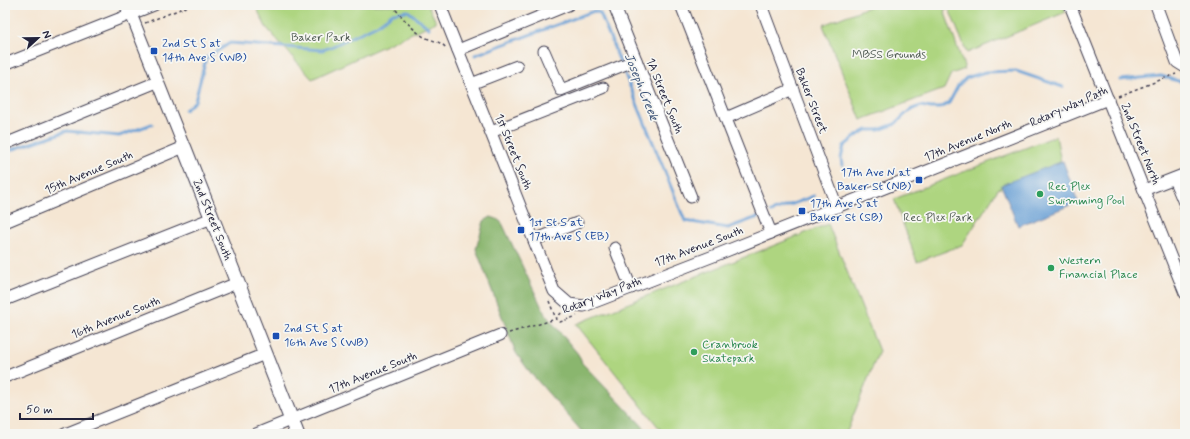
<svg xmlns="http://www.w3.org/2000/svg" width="1190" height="439" font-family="Mynerve,sans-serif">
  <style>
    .green { fill: #aed580; stroke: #687c5e }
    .forest { fill: #8ab66e; stroke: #566c54 }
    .water { fill: #669ed4; stroke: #446088 }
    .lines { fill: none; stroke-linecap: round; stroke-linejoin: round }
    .stream { stroke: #669ed4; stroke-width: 3 }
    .minor-casing { stroke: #423f52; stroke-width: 13 }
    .major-casing { stroke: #423f52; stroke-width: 16 }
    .path { stroke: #423f52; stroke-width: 1.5; stroke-dasharray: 3 3; stroke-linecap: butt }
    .minor { stroke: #fff; stroke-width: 11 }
    .major { stroke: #fff; stroke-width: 14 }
    .transit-dot { fill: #1a4fb4; stroke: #f6f6f2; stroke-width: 1.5 }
    .leisure-dot { fill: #2e9e5b; stroke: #f6f6f2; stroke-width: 1.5 }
    .labels { text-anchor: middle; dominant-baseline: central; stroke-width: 3.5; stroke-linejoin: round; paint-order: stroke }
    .park-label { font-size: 12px; fill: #4c5850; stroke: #f6f6f2 }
    .transit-label { font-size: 12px; fill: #164399; stroke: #f6f6f2; text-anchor: start }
    .street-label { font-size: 12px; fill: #22223b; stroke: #f6f6f2 }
    .leisure-label { font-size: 12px; fill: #27864d; stroke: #f6f6f2; text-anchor: start }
    .water-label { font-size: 13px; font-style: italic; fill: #3d5478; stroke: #f6f6f2 }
  </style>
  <rect width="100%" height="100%" fill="#f6f6f2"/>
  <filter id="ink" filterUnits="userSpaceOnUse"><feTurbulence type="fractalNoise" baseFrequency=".025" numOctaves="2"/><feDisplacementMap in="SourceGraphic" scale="8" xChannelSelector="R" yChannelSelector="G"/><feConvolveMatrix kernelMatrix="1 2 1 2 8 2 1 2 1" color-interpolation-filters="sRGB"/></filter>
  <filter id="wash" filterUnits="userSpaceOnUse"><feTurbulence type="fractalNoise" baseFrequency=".012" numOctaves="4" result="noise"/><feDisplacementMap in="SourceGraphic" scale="16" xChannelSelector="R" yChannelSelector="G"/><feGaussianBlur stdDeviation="0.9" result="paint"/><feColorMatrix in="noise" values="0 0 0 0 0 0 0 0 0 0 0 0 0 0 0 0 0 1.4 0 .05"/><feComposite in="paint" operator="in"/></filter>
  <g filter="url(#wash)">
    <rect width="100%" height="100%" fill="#f5e6d3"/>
    <!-- green -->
    <g class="green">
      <path d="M255 5H428L436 22 312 79 266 27Z"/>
      <path d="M873 5H955L944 10 965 69 951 74 944 89 861 120 823 25Z"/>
      <path d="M958 5H1063L1066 12 967 53 949 9Z"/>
      <path d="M1056 136 1062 167 998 189 962 245 917 262 894 199Z"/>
      <path d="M828 224 879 351 846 434H669L660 429 576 324Z"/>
    </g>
    <!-- forest -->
    <path class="forest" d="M491 217 497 219 502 223 545 314 578 354 582 363 650 434H584L529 371 516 353 476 249 484 221Z"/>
    <!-- water -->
    <path class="water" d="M1063 161 1078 202 1018 226 1001 185Z"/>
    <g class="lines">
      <!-- stream -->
      <g class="stream">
        <path d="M475 55 594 11 600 13 685 221 728 228 758 217"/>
        <path d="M1120 80 1161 76 1185 83"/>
        <path d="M185 110 195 101 206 58 230 43 322 50 331 47 377 25 393 13 408 11 429 28"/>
        <path d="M5 152 67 131 119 136 152 124"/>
        <path d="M842 165 841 159 844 146 858 135 867 130H879L895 124 910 110 921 106 931 108H940L949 103 958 86 966 78 985 72 1016 71 1063 87"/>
        <path d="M771 212 814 196"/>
      </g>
    </g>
  </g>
  <g filter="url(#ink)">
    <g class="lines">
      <!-- minor casing -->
      <g class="minor-casing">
        <g id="minor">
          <path d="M440 5 554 291 569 304 584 306 716 255 1108 99"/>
          <path d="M614 5 691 197"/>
          <path d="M681 5 771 233"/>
          <path d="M761 5 837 207"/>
          <path d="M1070 5 1185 293"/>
          <path d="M1156 5 1177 62 1185 67"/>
          <path d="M458 50 568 5"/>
          <path d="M544 51 561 90 636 60"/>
          <path d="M5 64 154 5"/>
          <path d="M471 84 517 66"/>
          <path d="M726 118 793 89"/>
          <path d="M491 132 603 88"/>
          <path d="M5 144 157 82"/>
          <path d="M1174 179 1185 205"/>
          <path d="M1144 190 1185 174"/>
          <path d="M5 222 184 147 131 14"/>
          <path d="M534 240 577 223"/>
          <path d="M615 248 631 288"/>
          <path d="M5 300 212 218"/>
          <path d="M5 377 237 283"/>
          <path d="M65 434 265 354"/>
          <path d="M256 434 500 335"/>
        </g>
      </g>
      <!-- major casing -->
      <g class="major-casing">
        <g id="major">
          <path d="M127 5 131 14"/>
          <path d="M184 147 297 434"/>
        </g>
      </g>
      <!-- path -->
      <g class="path">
        <path d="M392 5C401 16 409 26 421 35 429 41 440 40 446 48"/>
        <path d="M145 23 191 5"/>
        <path d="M1118 96 1176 74"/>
        <path d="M549 301 556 319 560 322 577 316"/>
        <path d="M509 333 556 319 562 312"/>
      </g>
      <!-- minor -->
      <use href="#minor" class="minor"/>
      <!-- major -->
      <use href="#major" class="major"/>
    </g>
  </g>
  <!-- markers -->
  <g class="transit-dot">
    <rect x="150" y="47" width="8" height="8" rx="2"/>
    <rect x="915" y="176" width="8" height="8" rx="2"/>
    <rect x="798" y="207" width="8" height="8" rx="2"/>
    <rect x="517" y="226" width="8" height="8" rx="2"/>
    <rect x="272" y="332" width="8" height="8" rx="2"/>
  </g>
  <g class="leisure-dot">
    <circle cx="1040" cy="194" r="4"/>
    <circle cx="1051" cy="268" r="4"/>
    <circle cx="694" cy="352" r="4"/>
  </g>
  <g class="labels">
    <!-- park labels -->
    <g class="park-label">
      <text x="321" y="38">Baker Park</text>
      <text x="889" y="55">MBSS Grounds</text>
      <text x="938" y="218">Rec Plex Park</text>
    </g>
    <!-- transit labels -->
    <g class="transit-label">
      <text x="162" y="44">2nd St S at<tspan x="162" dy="14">14th Ave S (WB)</tspan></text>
      <text x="911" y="173" text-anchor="end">17th Ave N at<tspan x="911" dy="14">Baker St (NB)</tspan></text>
      <text x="810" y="204">17th Ave S at<tspan x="810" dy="14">Baker St (SB)</tspan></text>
      <text x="529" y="223">1st St S at<tspan x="529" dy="14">17th Ave S (EB)</tspan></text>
      <text x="284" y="329">2nd St S at<tspan x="284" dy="14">16th Ave S (WB)</tspan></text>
    </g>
    <!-- street labels -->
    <g class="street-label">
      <text transform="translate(664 96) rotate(68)">1A Street South</text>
      <text transform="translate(811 101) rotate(69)">Baker Street</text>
      <text transform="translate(1069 107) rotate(-24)">Rotary Way Path</text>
      <text transform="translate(968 141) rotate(-22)">17th Avenue North</text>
      <text transform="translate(1140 144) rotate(68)">2nd Street North</text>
      <text transform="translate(513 152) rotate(68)">1st Street South</text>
      <text transform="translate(89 173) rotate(-23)">15th Avenue South</text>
      <text transform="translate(212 220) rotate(68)">2nd Street South</text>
      <text transform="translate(699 247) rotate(-21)">17th Avenue South</text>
      <text transform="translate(602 296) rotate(-21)">Rotary Way Path</text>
      <text transform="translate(116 318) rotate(-22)">16th Avenue South</text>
      <text transform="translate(373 373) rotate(-22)">17th Avenue South</text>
    </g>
    <!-- leisure labels -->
    <g class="leisure-label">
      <text x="1048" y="187">Rec Plex<tspan x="1048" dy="14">Swimming Pool</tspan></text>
      <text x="1059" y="261">Western<tspan x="1059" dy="14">Financial Place</tspan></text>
      <text x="702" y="345">Cranbrook<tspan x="702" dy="14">Skatepark</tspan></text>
    </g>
    <!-- water labels -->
    <g class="water-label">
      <text transform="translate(641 87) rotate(68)">Joseph Creek</text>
    </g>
  </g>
  <!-- margin -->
  <rect width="1190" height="439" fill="none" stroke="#f6f6f2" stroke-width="20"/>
  <!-- north arrow -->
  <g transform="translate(38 38) rotate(68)" stroke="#f6f6f2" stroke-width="3" paint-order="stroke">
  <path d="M0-3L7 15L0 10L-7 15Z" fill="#22223b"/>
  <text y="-6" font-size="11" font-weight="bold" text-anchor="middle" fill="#22223b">N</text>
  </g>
  <!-- scale -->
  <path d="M20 413v6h73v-6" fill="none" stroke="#22223b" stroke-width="2"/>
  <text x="26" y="413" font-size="12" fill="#22223b" stroke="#f6f6f2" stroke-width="3" paint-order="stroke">50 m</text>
</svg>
